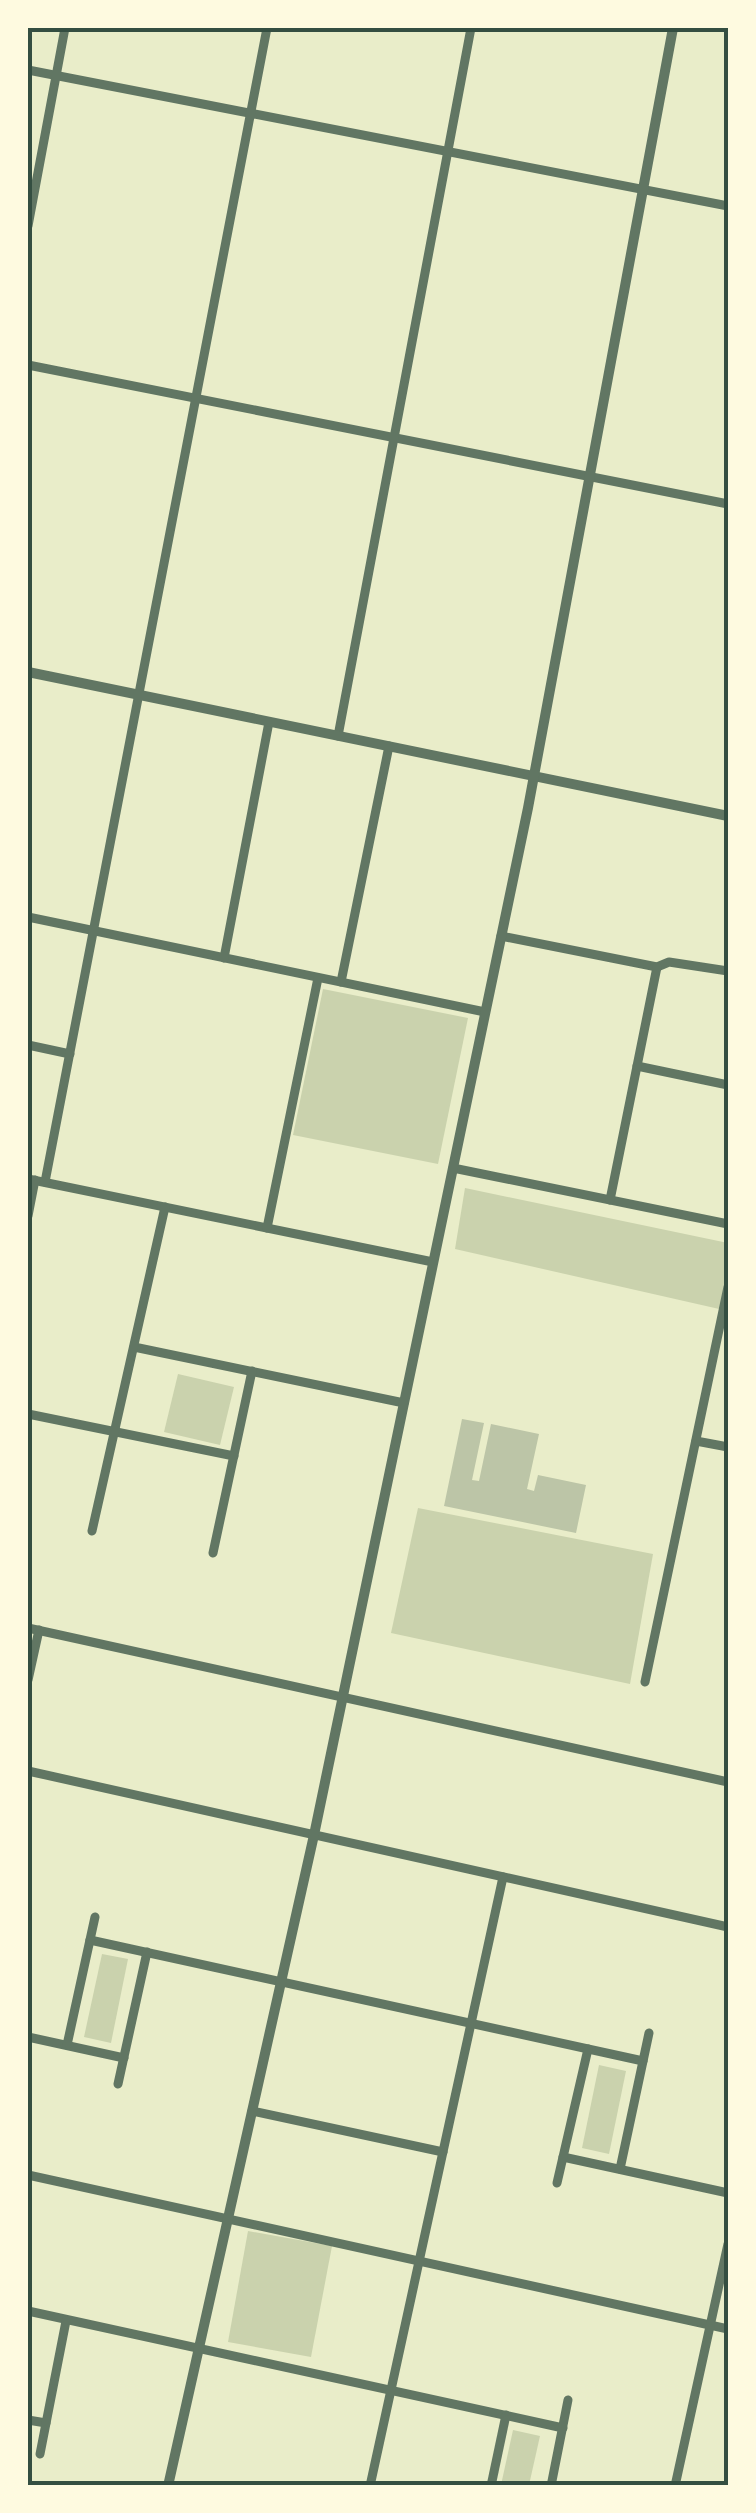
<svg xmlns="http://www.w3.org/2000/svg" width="756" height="2513" font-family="'Alegreya Sans',sans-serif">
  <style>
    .green { fill: #cad2ad }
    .building { fill: #bcc5a7 }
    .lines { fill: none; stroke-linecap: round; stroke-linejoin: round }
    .minor { stroke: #617663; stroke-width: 9 }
    .tertiary { stroke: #617663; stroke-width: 10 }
    .neatline { fill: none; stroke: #344e41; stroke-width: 4 }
  </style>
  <rect width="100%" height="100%" fill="#e9edc9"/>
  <!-- green -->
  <g class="green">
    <path d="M323 989 468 1018 438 1164 293 1135Z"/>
    <path d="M465 1188 728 1243V1311L455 1249Z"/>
    <path d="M178 1374 234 1387 220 1445 164 1432Z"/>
    <path d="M418 1508 653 1554 630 1684 391 1633Z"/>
    <path d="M102 1954 128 1959 111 2043 84 2037Z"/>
    <path d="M599 2065 626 2071 609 2154 582 2148Z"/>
    <path d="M248 2231 332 2246 311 2357 228 2342Z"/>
    <path d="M513 2430 540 2436 529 2485H501Z"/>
  </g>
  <!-- building -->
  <path class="building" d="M462 1419 484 1423 472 1480 479 1481 491 1424 539 1434 527 1489 534 1491 538 1475 586 1485 576 1533 444 1506Z"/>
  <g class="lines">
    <!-- minor -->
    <g class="minor">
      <path d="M28 70 728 206"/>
      <path d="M28 226 65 28"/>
      <path d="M28 365 728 504"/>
      <path d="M338 736 471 28"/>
      <path d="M28 917 485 1012"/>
      <path d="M501 936 657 967 669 962 728 971"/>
      <path d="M224 958 269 722"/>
      <path d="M341 982 389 746"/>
      <path d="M28 1045 70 1054"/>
      <path d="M637 1066 728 1085"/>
      <path d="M453 1168 728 1224"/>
      <path d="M28 1179 433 1262"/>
      <path d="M45 1182 267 28"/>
      <path d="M610 1200 657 967"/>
      <path d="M28 1216 35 1180"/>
      <path d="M267 1228 318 978"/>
      <path d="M134 1347 404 1403"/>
      <path d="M28 1414 234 1456"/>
      <path d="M696 1441 728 1447"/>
      <path d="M92 1531 165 1207"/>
      <path d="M213 1553 252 1371"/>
      <path d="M28 1628 728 1782"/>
      <path d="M28 1680 39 1630"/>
      <path d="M645 1682 728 1287"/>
      <path d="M28 1771 728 1927"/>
      <path d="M90 1940 643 2061"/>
      <path d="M28 2037 124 2058"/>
      <path d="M67 2045 95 1917"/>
      <path d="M118 2084 147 1952"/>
      <path d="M252 2111 443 2152"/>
      <path d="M563 2157 728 2193"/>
      <path d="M620 2169 649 2033"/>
      <path d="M28 2175 728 2329"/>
      <path d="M557 2183 588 2049"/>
      <path d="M28 2311 563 2428"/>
      <path d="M28 2420 46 2423"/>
      <path d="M40 2454 66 2321"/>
      <path d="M370 2486 503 1877"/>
      <path d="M491 2486 506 2415"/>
      <path d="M551 2486 568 2400"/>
      <path d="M675 2486 728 2244"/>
    </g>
    <!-- tertiary -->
    <g class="tertiary">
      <path d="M28 672 728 816"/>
      <path d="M168 2486 314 1835 528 808 673 28"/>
    </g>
  </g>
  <!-- border -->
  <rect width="756" height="2513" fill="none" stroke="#fefae0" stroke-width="60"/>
  <rect x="30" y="30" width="696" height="2453" class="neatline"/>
</svg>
